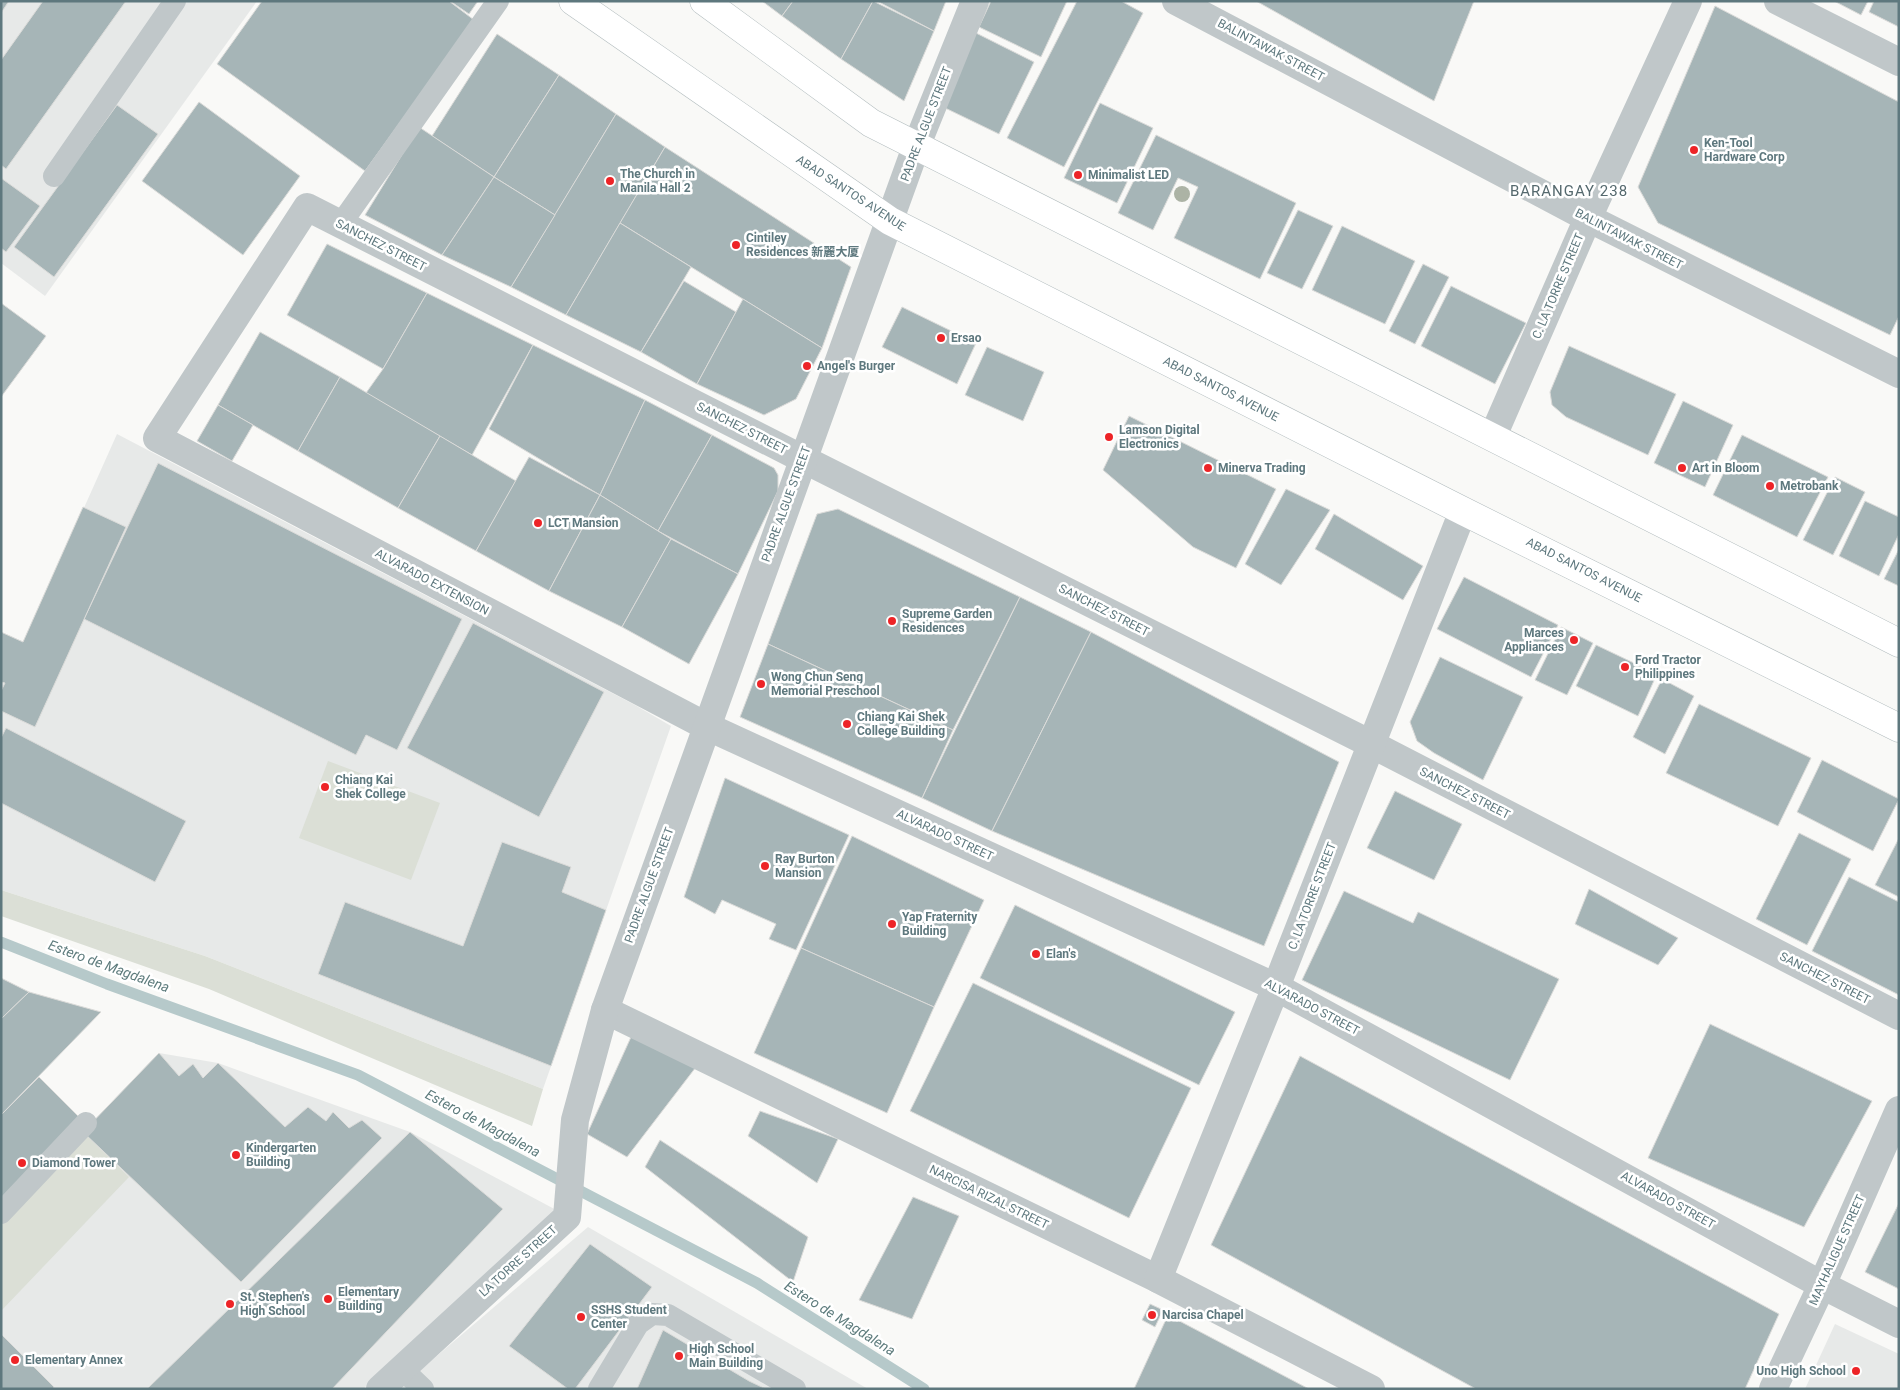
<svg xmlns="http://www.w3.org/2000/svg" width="1900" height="1390" font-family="Roboto,'Noto Sans SC',sans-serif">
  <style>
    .built { fill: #e7e9e8 }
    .green { fill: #dbdfd6 }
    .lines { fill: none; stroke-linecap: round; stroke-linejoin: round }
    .stream { stroke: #b6c9ca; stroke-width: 11 }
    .building { fill: #a6b5b7; stroke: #dbdbd9 }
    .secondary-casing { stroke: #b2bcbe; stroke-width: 29 }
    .service { stroke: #c0c7c9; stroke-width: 22 }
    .minor { stroke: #c0c7c9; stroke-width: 28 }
    .secondary { stroke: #fff; stroke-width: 28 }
    .tree { fill: #acb3a5 }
    .poi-dot { fill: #ed2427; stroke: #fff; stroke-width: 2 }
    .labels { text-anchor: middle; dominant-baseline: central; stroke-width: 5; stroke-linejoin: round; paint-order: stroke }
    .street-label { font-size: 12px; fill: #5e787e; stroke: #fff }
    .poi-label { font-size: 12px; font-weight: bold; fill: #5e787e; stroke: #fff; text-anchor: start }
    .water-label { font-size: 14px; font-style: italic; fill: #5e7c7d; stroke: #fff }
    .quarter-label { font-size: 15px; letter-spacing: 1px; fill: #55696e; stroke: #fff }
  </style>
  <rect width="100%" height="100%" fill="#f9f9f7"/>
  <!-- built -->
  <g class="built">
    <path d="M1 1H257L45 296 1 263Z"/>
    <path d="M117 434 635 705 671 726 543 1089 205 956 1 890V632L24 642Z"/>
    <path d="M159 1053 218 1063 410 1132 560 1212 363 1389H1V1218Z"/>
    <path d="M588 1227 868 1389H398Z"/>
    <path d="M1835 1324 1899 1354V1389H1805Z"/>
  </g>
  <!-- green -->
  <g class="green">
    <path d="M328 761 440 803 411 880 299 838Z"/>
    <path d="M1 890 205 956 543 1089 532 1126 209 989 1 916Z"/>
    <path d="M83 1132 129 1177 1 1311V1218Z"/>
  </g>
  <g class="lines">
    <!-- stream -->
    <path class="stream" d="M1 942 107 984 358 1075 757 1283 924 1389"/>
  </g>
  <!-- building -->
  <g class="building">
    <path d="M1 1H9L1 13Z"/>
    <path d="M43 1H126L6 169 1 165V60Z"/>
    <path d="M262 1H449L474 20 365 171 217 64Z"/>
    <path d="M450 1H478L469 14Z"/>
    <path d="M762 1H793L782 16Z"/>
    <path d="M793 1H873L841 59 782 16Z"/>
    <path d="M873 1 934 31 904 101 841 59Z"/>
    <path d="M877 1H946L934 31Z"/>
    <path d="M991 1H1067L1041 57 979 27Z"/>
    <path d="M1077 1H1121L1143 13 1064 167 1007 138Z"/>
    <path d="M1256 1H1474L1434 101Z"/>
    <path d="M1834 1H1868L1861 15Z"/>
    <path d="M1874 1H1899V27L1869 12Z"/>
    <path d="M1715 6 1899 102V316L1890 335 1658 223 1638 187Z"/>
    <path d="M976 33 1034 62 999 134 941 106Z"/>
    <path d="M497 34 559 75 494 177 432 136Z"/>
    <path d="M559 75 616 114 555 215 494 177Z"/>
    <path d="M199 102 300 176 243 255 142 181Z"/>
    <path d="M1100 103 1153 128 1117 203 1064 178Z"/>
    <path d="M117 105 158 134 54 277 14 247Z"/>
    <path d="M616 114 665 147 566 315 511 287Z"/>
    <path d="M419 127 494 177 442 255 365 215Z"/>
    <path d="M1156 135 1296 203 1260 279 1174 238 1198 187 1178 178 1153 230 1118 213Z"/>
    <path d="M665 147 851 267 822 348 620 223Z"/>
    <path d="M494 177 555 215 511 287 442 255Z"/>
    <path d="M1 178 40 206 6 252 1 248Z"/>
    <path d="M1298 210 1333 226 1302 289 1267 273Z"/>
    <path d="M620 223 691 267 641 352 566 315Z"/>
    <path d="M1342 226 1415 261 1385 324 1312 290Z"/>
    <path d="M327 244 427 293 383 369 287 315Z"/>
    <path d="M1423 264 1449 277 1415 344 1389 331Z"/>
    <path d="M684 281 736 312 697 384 641 352Z"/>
    <path d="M1451 286 1526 323 1495 384 1421 346Z"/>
    <path d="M427 293 533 345 472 455 366 393 383 369Z"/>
    <path d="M743 299 822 348 796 399 764 415 697 384Z"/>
    <path d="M1 303 46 336 1 397Z"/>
    <path d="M902 307 976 343 957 384 882 347Z"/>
    <path d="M260 332 340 377 298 451 218 405Z"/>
    <path d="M533 345 645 400 600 495 489 429Z"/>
    <path d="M1569 346 1676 394 1648 455 1566 417 1552 405 1550 392Z"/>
    <path d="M987 347 1044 372 1023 421 965 395Z"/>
    <path d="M340 377 440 436 398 508 298 451Z"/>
    <path d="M645 400 712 435 658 531 600 495Z"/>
    <path d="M1683 401 1733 425 1705 487 1654 463Z"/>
    <path d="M218 405 253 425 232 461 197 441Z"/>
    <path d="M1129 416 1276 489 1236 568 1193 547 1103 470Z"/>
    <path d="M712 435 774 468 778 475V491L738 574 658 531Z"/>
    <path d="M1742 435 1828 477 1797 537 1713 495Z"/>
    <path d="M440 436 516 481 476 551 398 508Z"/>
    <path d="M529 457 600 495 549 591 476 551Z"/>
    <path d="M158 463 462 619 397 750 366 735 356 755 84 619Z"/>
    <path d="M1835 477 1865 492 1833 555 1803 540Z"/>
    <path d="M1286 489 1330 510 1281 585 1245 564Z"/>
    <path d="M600 495 671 539 622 627 549 591Z"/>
    <path d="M1865 501 1899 517V534L1879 576 1839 556Z"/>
    <path d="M83 507 126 527 35 727 1 711V691L5 683 1 682V632L23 642Z"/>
    <path d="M838 509 1020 597 953 730 768 644 817 514Z"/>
    <path d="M1334 514 1423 566 1403 600 1315 549Z"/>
    <path d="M671 539 738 574 689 664 622 627Z"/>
    <path d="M1899 549V586L1884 579Z"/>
    <path d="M1464 577 1558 625 1531 677 1437 629Z"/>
    <path d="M1020 597 1091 632 992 831 922 798Z"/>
    <path d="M473 623 604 692 539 817 407 748Z"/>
    <path d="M1561 627 1593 643 1567 695 1535 680Z"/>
    <path d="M1091 632 1339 762 1264 946 992 831Z"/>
    <path d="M768 644 953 730 922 798 740 717Z"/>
    <path d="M1596 645 1657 674 1638 716 1576 686Z"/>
    <path d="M1440 657 1523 697 1483 780 1434 753 1417 741 1410 722Z"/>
    <path d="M1662 679 1694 696 1665 754 1633 737Z"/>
    <path d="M1699 704 1811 758 1778 826 1666 773Z"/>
    <path d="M6 728 186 821 155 882 1 803V738Z"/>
    <path d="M1822 760 1899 799 1873 851 1797 812Z"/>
    <path d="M725 778 849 835 796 950 769 939 776 924 722 900 715 914 684 897Z"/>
    <path d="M1395 791 1462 824 1434 880 1367 848Z"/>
    <path d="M1799 833 1851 859 1807 945 1756 919Z"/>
    <path d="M852 836 984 900 934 1007 801 948Z"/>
    <path d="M1899 838V897L1875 885Z"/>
    <path d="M502 842 571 867 562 892 606 910 551 1066 318 974 345 902 463 946Z"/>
    <path d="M1849 877 1899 902V995L1812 951Z"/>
    <path d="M1589 889 1678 938 1658 965 1575 924Z"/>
    <path d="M1344 891 1413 923 1418 912 1559 979 1510 1080 1302 980Z"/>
    <path d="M1015 905 1235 1012 1199 1085 980 978Z"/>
    <path d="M801 948 934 1007 887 1113 754 1053Z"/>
    <path d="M1 978 29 992 1 1019Z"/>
    <path d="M973 983 1191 1088 1129 1218 910 1111Z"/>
    <path d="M29 992 101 1012 1 1115V1019Z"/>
    <path d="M1710 1024 1872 1101 1804 1227 1648 1158Z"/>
    <path d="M631 1037 696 1067 627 1157 587 1134Z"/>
    <path d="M159 1053 179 1076 193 1064 203 1078 218 1063 285 1127 308 1107 326 1121 333 1112 349 1128 362 1120 382 1138 241 1282 83 1132Z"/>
    <path d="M1300 1056 1779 1314 1745 1389H1476L1211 1245Z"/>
    <path d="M39 1077 83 1121 1 1205V1115Z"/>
    <path d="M760 1111 838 1139 817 1183 748 1136Z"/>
    <path d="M410 1132 503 1209 332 1389H147Z"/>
    <path d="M660 1140 808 1237 793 1282 645 1167Z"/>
    <path d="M913 1197 959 1216 912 1319 859 1300Z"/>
    <path d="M1899 1203V1289L1865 1272Z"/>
    <path d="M590 1244 652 1287 575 1389H568L509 1346Z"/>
    <path d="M1150 1304 1163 1310 1155 1327 1142 1320Z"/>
    <path d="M1168 1315 1309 1389H1134Z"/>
    <path d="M663 1330 749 1381 766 1389H637Z"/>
    <path d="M1 1334 54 1387 53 1389H1Z"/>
  </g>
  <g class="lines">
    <!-- secondary casing -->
    <g class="secondary-casing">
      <g id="secondary">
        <path d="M573 1 890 221 1463 511 1899 728"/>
        <path d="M704 1 871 123 1899 643"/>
      </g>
    </g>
    <!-- service -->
    <g class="service">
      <path d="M54 176 175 1"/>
      <path d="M340 225 498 1"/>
      <path d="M1 1213 86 1123"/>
      <path d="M401 1368 423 1389"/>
      <path d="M599 1389 638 1324 652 1314 668 1315 795 1389"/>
    </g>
    <!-- minor -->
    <g class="minor">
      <path d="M1176 1 1588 218 1899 374"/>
      <path d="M1778 1 1899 62"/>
      <path d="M1493 436 1588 218 1688 1"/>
      <path d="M605 1010 1158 1279 1371 1389"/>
      <path d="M1899 1016 1371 744 803 459 307 207 157 438 706 726 1276 987 1822 1285 1899 1324"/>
      <path d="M1158 1279 1276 987 1463 511"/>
      <path d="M380 1389 567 1217 575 1120 605 1010 916 147 975 1"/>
      <path d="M1773 1389 1822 1285 1899 1110"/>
    </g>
    <!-- secondary -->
    <use href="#secondary" class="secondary"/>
  </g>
  <!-- trees -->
  <circle class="tree" cx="1182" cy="194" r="8"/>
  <!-- markers -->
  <g class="poi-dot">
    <circle cx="1694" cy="150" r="5"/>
    <circle cx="1078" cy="175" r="5"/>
    <circle cx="610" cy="181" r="5"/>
    <circle cx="736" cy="245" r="5"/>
    <circle cx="941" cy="338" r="5"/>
    <circle cx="807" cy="366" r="5"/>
    <circle cx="1109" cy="437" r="5"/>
    <circle cx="1208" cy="468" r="5"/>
    <circle cx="1682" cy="468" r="5"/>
    <circle cx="1770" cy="486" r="5"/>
    <circle cx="538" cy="523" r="5"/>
    <circle cx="892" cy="621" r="5"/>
    <circle cx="1574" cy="640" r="5"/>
    <circle cx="1625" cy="667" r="5"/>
    <circle cx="761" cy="684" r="5"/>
    <circle cx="847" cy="724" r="5"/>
    <circle cx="325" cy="787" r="5"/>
    <circle cx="765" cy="866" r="5"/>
    <circle cx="892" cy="924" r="5"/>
    <circle cx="1036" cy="954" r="5"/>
    <circle cx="236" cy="1155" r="5"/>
    <circle cx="22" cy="1163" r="5"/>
    <circle cx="328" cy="1299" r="5"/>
    <circle cx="230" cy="1304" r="5"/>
    <circle cx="1152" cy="1315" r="5"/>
    <circle cx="581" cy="1317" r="5"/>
    <circle cx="679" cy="1356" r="5"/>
    <circle cx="15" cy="1360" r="5"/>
    <circle cx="1856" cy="1371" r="5"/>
  </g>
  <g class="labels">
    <!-- street labels -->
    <g class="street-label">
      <text transform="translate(1271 50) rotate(28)">BALINTAWAK STREET</text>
      <text transform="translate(926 124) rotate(-69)">PADRE ALGUE STREET</text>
      <text transform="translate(851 193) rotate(33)">ABAD SANTOS AVENUE</text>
      <text transform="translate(1629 239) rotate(27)">BALINTAWAK STREET</text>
      <text transform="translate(381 245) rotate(27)">SANCHEZ STREET</text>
      <text transform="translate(1558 286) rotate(-67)">C. LA TORRE STREET</text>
      <text transform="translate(1221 389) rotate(27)">ABAD SANTOS AVENUE</text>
      <text transform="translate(742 428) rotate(27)">SANCHEZ STREET</text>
      <text transform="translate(786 504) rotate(-70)">PADRE ALGUE STREET</text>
      <text transform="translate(1584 570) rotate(27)">ABAD SANTOS AVENUE</text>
      <text transform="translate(432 582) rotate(28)">ALVARADO EXTENSION</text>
      <text transform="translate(1104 610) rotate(27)">SANCHEZ STREET</text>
      <text transform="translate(1465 793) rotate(27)">SANCHEZ STREET</text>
      <text transform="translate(945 835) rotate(25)">ALVARADO STREET</text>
      <text transform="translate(649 885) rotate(-70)">PADRE ALGUE STREET</text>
      <text transform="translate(1312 896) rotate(-69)">C. LA TORRE STREET</text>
      <text transform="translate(1825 978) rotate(27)">SANCHEZ STREET</text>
      <text transform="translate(1312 1007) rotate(28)">ALVARADO STREET</text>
      <text transform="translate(989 1197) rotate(26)">NARCISA RIZAL STREET</text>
      <text transform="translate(1668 1200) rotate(29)">ALVARADO STREET</text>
      <text transform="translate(1837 1250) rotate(-66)">MAYHALIGUE STREET</text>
      <text transform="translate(518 1261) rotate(-42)">LA TORRE STREET</text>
    </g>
    <!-- poi labels -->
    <g class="poi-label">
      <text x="1704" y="143">Ken-Tool<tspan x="1704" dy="14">Hardware Corp</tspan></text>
      <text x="620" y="174">The Church in<tspan x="620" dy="14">Manila Hall 2</tspan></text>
      <text x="1088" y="175">Minimalist LED</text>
      <text x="746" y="238">Cintiley<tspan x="746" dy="14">Residences 新麗大厦</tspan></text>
      <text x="951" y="338">Ersao</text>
      <text x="817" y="366">Angel's Burger</text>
      <text x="1119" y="430">Lamson Digital<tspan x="1119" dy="14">Electronics</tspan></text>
      <text x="1218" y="468">Minerva Trading</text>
      <text x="1692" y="468">Art in Bloom</text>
      <text x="1780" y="486">Metrobank</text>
      <text x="548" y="523">LCT Mansion</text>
      <text x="902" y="614">Supreme Garden<tspan x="902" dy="14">Residences</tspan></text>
      <text x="1564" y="633" text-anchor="end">Marces<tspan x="1564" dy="14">Appliances</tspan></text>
      <text x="1635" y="660">Ford Tractor<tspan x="1635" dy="14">Philippines</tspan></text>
      <text x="771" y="677">Wong Chun Seng<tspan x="771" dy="14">Memorial Preschool</tspan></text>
      <text x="857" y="717">Chiang Kai Shek<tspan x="857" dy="14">College Building</tspan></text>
      <text x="335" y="780">Chiang Kai<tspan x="335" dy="14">Shek College</tspan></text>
      <text x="775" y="859">Ray Burton<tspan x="775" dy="14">Mansion</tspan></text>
      <text x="902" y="917">Yap Fraternity<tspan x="902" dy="14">Building</tspan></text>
      <text x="1046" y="954">Elan's</text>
      <text x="246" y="1148">Kindergarten<tspan x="246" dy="14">Building</tspan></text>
      <text x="32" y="1163">Diamond Tower</text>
      <text x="338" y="1292">Elementary<tspan x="338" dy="14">Building</tspan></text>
      <text x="240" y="1297">St. Stephen's<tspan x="240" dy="14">High School</tspan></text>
      <text x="591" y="1310">SSHS Student<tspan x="591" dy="14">Center</tspan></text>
      <text x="1162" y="1315">Narcisa Chapel</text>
      <text x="689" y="1349">High School<tspan x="689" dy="14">Main Building</tspan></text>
      <text x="25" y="1360">Elementary Annex</text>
      <text x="1846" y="1371" text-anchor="end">Uno High School</text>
    </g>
    <!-- water labels -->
    <g class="water-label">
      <text transform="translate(109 966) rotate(20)">Estero de Magdalena</text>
      <text transform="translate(483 1123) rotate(28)">Estero de Magdalena</text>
      <text transform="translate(840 1318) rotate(32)">Estero de Magdalena</text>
    </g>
    <!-- quarter labels -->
    <g class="quarter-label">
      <text x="1569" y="191">BARANGAY 238</text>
    </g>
  </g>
  <!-- border -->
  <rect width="1900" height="1390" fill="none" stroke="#5e787e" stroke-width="5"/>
</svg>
